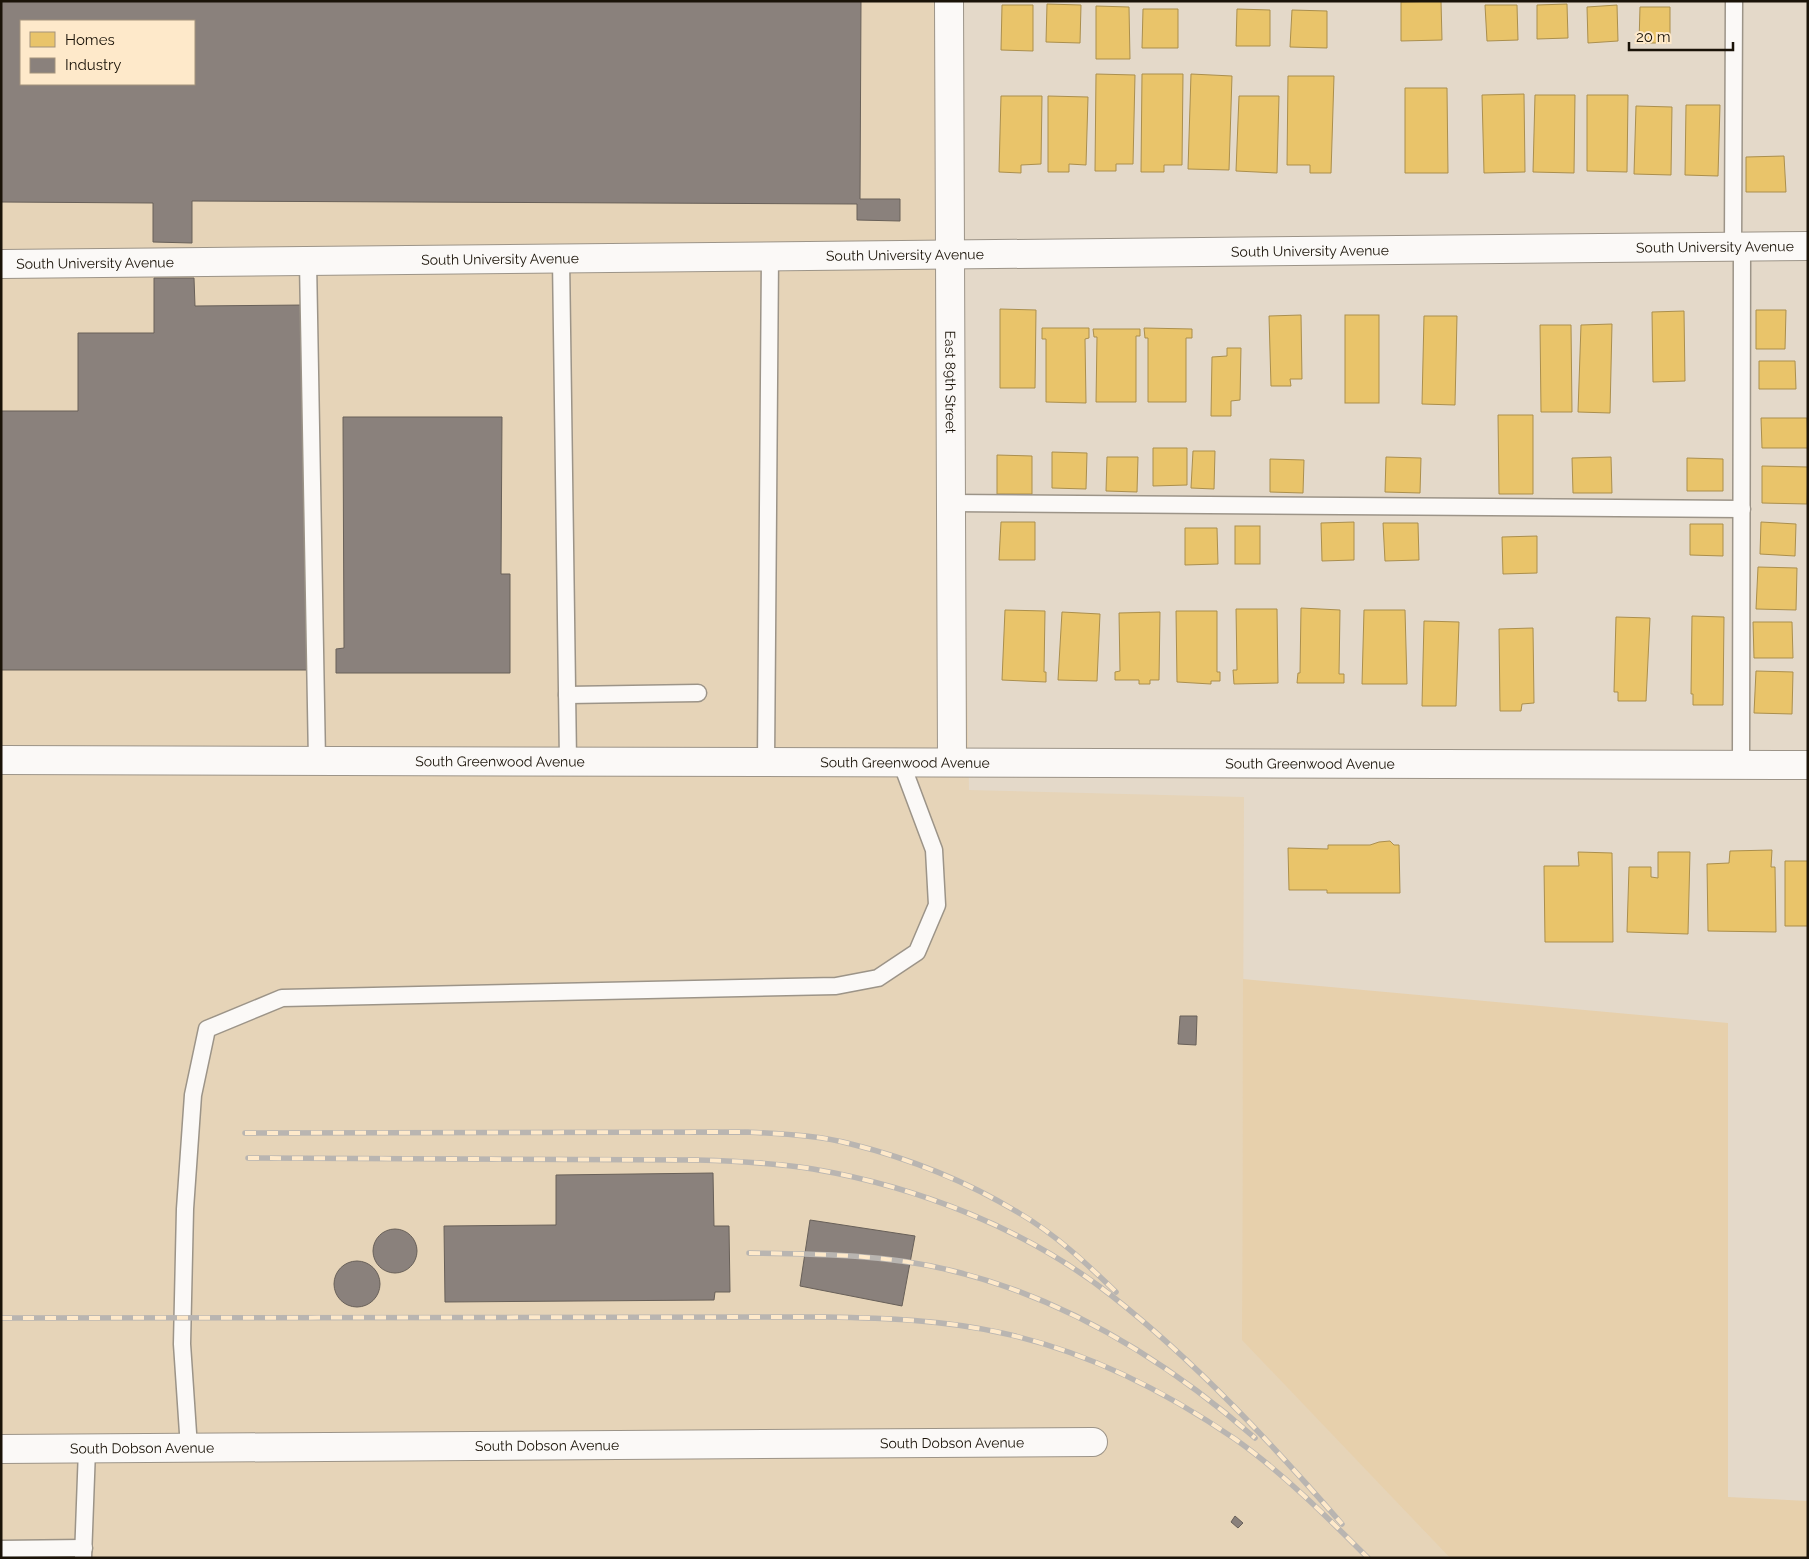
<svg xmlns="http://www.w3.org/2000/svg" width="1809" height="1559" font-family="Raleway,sans-serif">
  <style>
    .built { fill: #e6d4b8; fill-rule: evenodd }
    .green { fill: #e7d0ac }
    .homes { fill: #e9c46a; stroke: #ab8f4d }
    .industry { fill: #8a817c; stroke: #686059; fill-rule: evenodd }
    .lines { fill: none; stroke-linecap: round; stroke-linejoin: round }
    .lane-casing { stroke: #9c9488; stroke-width: 19 }
    .street-casing { stroke: #9c9488; stroke-width: 30 }
    .lane { stroke: #fbf9f7; stroke-width: 16 }
    .street { stroke: #fbf9f7; stroke-width: 28 }
    .rail-casing { stroke: #b9b5b1; stroke-width: 5.5 }
    .rail { stroke: #fee9ca; stroke-width: 4; stroke-dasharray: 11; stroke-linecap: butt }
    .labels { text-anchor: middle; dominant-baseline: central; stroke-width: 5; stroke-linejoin: round; paint-order: stroke }
    .street-label { font-size: 14px; fill: #1a1308; stroke: #fee9ca }
  </style>
  <rect width="100%" height="100%" fill="#e4d9c9"/>
  <!-- built -->
  <path class="built" d="M1 1H955L969 790 1244 797 1242 1339 1450 1558H1ZM21 21H194V84H21Z"/>
  <!-- green -->
  <path class="green" d="M1243 979 1728 1023V1497L1808 1501V1558H1450L1242 1340Z"/>
  <!-- homes -->
  <g class="homes">
    <path d="M1441 1 1442 40 1401 41V2Z"/>
    <path d="M1047 4 1081 5 1080 43 1046 42Z"/>
    <path d="M1567 4 1568 38 1537 39V5Z"/>
    <path d="M1002 5H1033V51L1001 50Z"/>
    <path d="M1485 5H1517L1518 40 1487 41Z"/>
    <path d="M1617 5 1618 41 1588 43 1587 7Z"/>
    <path d="M1096 6 1129 7 1130 59H1096Z"/>
    <path d="M1640 7H1670V43H1639Z"/>
    <path d="M1143 9H1178V48H1142Z"/>
    <path d="M1237 9 1270 10V46H1236Z"/>
    <path d="M1292 10 1327 11V48L1290 47Z"/>
    <path d="M1096 74 1135 75 1133 164H1116V171H1095Z"/>
    <path d="M1142 74H1183L1182 165H1164V172H1141Z"/>
    <path d="M1191 74 1232 76 1229 170 1188 169Z"/>
    <path d="M1288 76H1334L1331 173H1310V165H1287Z"/>
    <path d="M1405 88H1447L1448 173H1405Z"/>
    <path d="M1524 94 1525 172 1484 173 1482 95Z"/>
    <path d="M1535 95H1575L1574 173 1533 172Z"/>
    <path d="M1587 95H1628L1627 172 1587 171Z"/>
    <path d="M1001 96H1042L1041 164 1021 165V173L999 172Z"/>
    <path d="M1048 96 1088 97 1086 165 1069 164V172H1048Z"/>
    <path d="M1239 96H1279L1277 173 1236 171Z"/>
    <path d="M1686 105H1720L1718 176 1685 175Z"/>
    <path d="M1636 106 1672 107 1671 175 1634 174Z"/>
    <path d="M1784 156 1786 192H1746V157Z"/>
    <path d="M1000 309 1036 310 1035 388H1000Z"/>
    <path d="M1756 310H1786L1785 349H1756Z"/>
    <path d="M1684 311 1685 381 1653 382 1652 312Z"/>
    <path d="M1301 315 1302 379H1290L1291 386H1271L1269 316Z"/>
    <rect x="1345" y="315" width="34" height="88"/>
    <path d="M1424 316H1457L1455 405 1422 404Z"/>
    <path d="M1612 324 1610 413 1578 412 1581 325Z"/>
    <path d="M1540 325H1571L1572 412H1541Z"/>
    <path d="M1042 328H1089V338L1085 339 1086 403 1046 402V339H1042Z"/>
    <path d="M1144 328 1192 329V338H1186V402H1148V338H1145Z"/>
    <path d="M1093 329H1140V336H1136V402H1096L1097 337H1094Z"/>
    <path d="M1227 348H1241L1240 400 1231 401V416H1211L1212 357 1227 356Z"/>
    <path d="M1759 361H1795L1796 389H1759Z"/>
    <path d="M1498 415H1533V494H1499Z"/>
    <path d="M1761 418H1807L1808 448H1762Z"/>
    <path d="M1153 448H1187V485L1153 486Z"/>
    <path d="M1193 451H1215L1214 489 1191 488Z"/>
    <path d="M1052 452 1087 453 1086 489 1052 488Z"/>
    <path d="M997 455 1032 456V494H997Z"/>
    <path d="M1107 457H1138L1137 492 1106 491Z"/>
    <path d="M1386 457 1421 458 1420 493 1385 492Z"/>
    <path d="M1611 457 1612 493H1573L1572 458Z"/>
    <path d="M1687 458 1723 459V491H1687Z"/>
    <path d="M1270 459 1304 460 1303 493 1270 492Z"/>
    <path d="M1762 466 1808 467 1807 504 1762 503Z"/>
    <path d="M1001 522H1035V560H999Z"/>
    <path d="M1354 522V560L1322 561 1321 523Z"/>
    <path d="M1761 522 1796 524 1795 556 1760 554Z"/>
    <path d="M1383 523H1418L1419 560 1385 561Z"/>
    <path d="M1690 524H1723V556L1690 555Z"/>
    <rect x="1235" y="526" width="25" height="38"/>
    <path d="M1185 528H1217L1218 564 1185 565Z"/>
    <path d="M1537 536V573L1503 574 1502 537Z"/>
    <path d="M1758 567 1797 568 1796 610 1756 609Z"/>
    <path d="M1301 608 1340 610 1339 674H1344V683H1297L1298 673H1300Z"/>
    <path d="M1236 609H1277L1278 683 1234 684 1233 670H1237Z"/>
    <path d="M1005 610 1045 611 1044 672H1046V682L1002 680Z"/>
    <path d="M1364 610H1405L1407 684H1362Z"/>
    <path d="M1176 611H1217V672H1220V681H1211V684L1177 682Z"/>
    <path d="M1062 612 1100 614 1097 681 1058 680Z"/>
    <path d="M1160 612 1159 680H1150V684H1139V680H1115V672L1120 671 1119 613Z"/>
    <path d="M1692 616 1724 617 1723 705H1693V694H1691Z"/>
    <path d="M1616 617 1650 618 1646 701H1618V692H1614Z"/>
    <path d="M1424 621 1459 622 1456 706H1422Z"/>
    <path d="M1753 622H1792L1793 658H1754Z"/>
    <path d="M1533 628 1534 703 1522 704 1521 711H1500L1499 629Z"/>
    <path d="M1756 671 1793 672 1792 714 1754 713Z"/>
    <path d="M1390 841 1394 845H1399L1400 893H1327V890H1289L1288 848 1328 849V845H1370L1379 842Z"/>
    <path d="M1772 850 1771 867H1775L1776 932 1708 931 1707 864 1729 863 1730 851Z"/>
    <path d="M1578 852 1612 853 1613 942H1545L1544 866H1579Z"/>
    <path d="M1658 852H1690L1688 934 1627 932 1629 867H1651V877L1658 878Z"/>
    <path d="M1808 853V926H1785V861H1808Z"/>
  </g>
  <!-- industry -->
  <g class="industry">
    <path d="M1 1H861L860 199H900V221L857 220V204L192 201V243L153 242V203L1 202ZM21 21H194V84H21Z"/>
    <path d="M154 278H194L195 306 306 305 307 670H1V411H78V333H154Z"/>
    <path d="M343 417H502L501 574H510V673H336V649L344 648Z"/>
    <path d="M1180 1016H1197L1196 1045 1178 1044Z"/>
    <path d="M713 1173 714 1226H729L730 1292H715L714 1300 445 1302 444 1226 556 1225V1175Z"/>
    <path d="M810 1220 915 1236 902 1306 800 1286Z"/>
    <circle cx="395" cy="1251" r="22"/>
    <circle cx="357" cy="1284" r="23"/>
    <path d="M1235 1516 1243 1523 1238 1528 1231 1522Z"/>
  </g>
  <g class="lines">
    <!-- lane casing -->
    <g class="lane-casing">
      <g id="lane">
        <path d="M1733 247 1734 1"/>
        <path d="M561 258 568 761"/>
        <path d="M308 261 317 761"/>
        <path d="M950 503 1742 509"/>
        <path d="M567 695 698 693"/>
        <path d="M766 762 770 255"/>
        <path d="M1741 764 1742 247"/>
        <path d="M189 1448 182 1344 185 1209 193 1095 207 1029 282 998 836 986 878 978 917 952 937 905 934 850 901 762"/>
        <path d="M1 1549 84 1548"/>
        <path d="M83 1558 87 1449"/>
      </g>
    </g>
    <!-- street casing -->
    <g class="street-casing">
      <g id="street">
        <path id="s1" d="M949 1 952 762"/>
        <path id="s2" d="M1 264 1808 246"/>
        <path id="s3" d="M1 760 1808 765"/>
        <path id="s4" d="M1 1449 1093 1442"/>
      </g>
    </g>
    <!-- lane -->
    <use href="#lane" class="lane"/>
    <!-- street -->
    <use href="#street" class="street"/>
    <!-- rail casing -->
    <g class="rail-casing">
      <g id="rail">
        <path d="M245 1133 748 1132C782 1134 818 1135 851 1144 908 1158 968 1182 1019 1213 1055 1234 1086 1263 1116 1292"/>
        <path d="M248 1158 697 1160C736 1161 775 1163 813 1169 919 1187 1027 1229 1112 1296 1196 1362 1272 1444 1342 1524"/>
        <path d="M749 1253C816 1254 883 1254 949 1270 1063 1297 1167 1361 1255 1438"/>
        <path d="M1 1318 825 1317C885 1318 944 1320 1002 1333 1086 1351 1165 1391 1235 1439 1283 1473 1326 1516 1368 1558"/>
      </g>
    </g>
    <!-- rail -->
    <use href="#rail" class="rail"/>
  </g>
  <g class="labels">
    <!-- street labels -->
    <g class="street-label">
      <text stroke="none"><textPath href="#s2" startOffset="1714">South University Avenue</textPath></text>
      <text stroke="none"><textPath href="#s2" startOffset="1309">South University Avenue</textPath></text>
      <text stroke="none"><textPath href="#s2" startOffset="904">South University Avenue</textPath></text>
      <text stroke="none"><textPath href="#s2" startOffset="499">South University Avenue</textPath></text>
      <text stroke="none"><textPath href="#s2" startOffset="94">South University Avenue</textPath></text>
      <text stroke="none"><textPath href="#s1" startOffset="381">East 89th Street</textPath></text>
      <text stroke="none"><textPath href="#s3" startOffset="499">South Greenwood Avenue</textPath></text>
      <text stroke="none"><textPath href="#s3" startOffset="904">South Greenwood Avenue</textPath></text>
      <text stroke="none"><textPath href="#s3" startOffset="1309">South Greenwood Avenue</textPath></text>
      <text stroke="none"><textPath href="#s4" startOffset="951">South Dobson Avenue</textPath></text>
      <text stroke="none"><textPath href="#s4" startOffset="546">South Dobson Avenue</textPath></text>
      <text stroke="none"><textPath href="#s4" startOffset="141">South Dobson Avenue</textPath></text>
    </g>
  </g>
  <!-- border -->
  <rect width="1809" height="1559" fill="none" stroke="#1a1308" stroke-width="5"/>
  <!-- legend -->
  <rect x="20" y="20" width="175" height="65" fill="#fee9ca" stroke="#a3937c"/>
  <rect x="30" y="32" width="25" height="15" fill="#e9c46a" stroke="#a3937c"/>
  <text x="65" y="45" font-size="15" fill="#1a1308">Homes</text>
  <rect x="30" y="58" width="25" height="15" fill="#8a817c" stroke="#a3937c"/>
  <text x="65" y="70" font-size="15" fill="#1a1308">Industry</text>
  <!-- scale -->
  <path d="M1629 42v8h104v-8" fill="none" stroke="#1a1308" stroke-width="2.5"/>
  <text x="1636" y="42" font-size="15" fill="#1a1308" stroke="#fee9ca" stroke-width="4" paint-order="stroke">20 m</text>
</svg>
